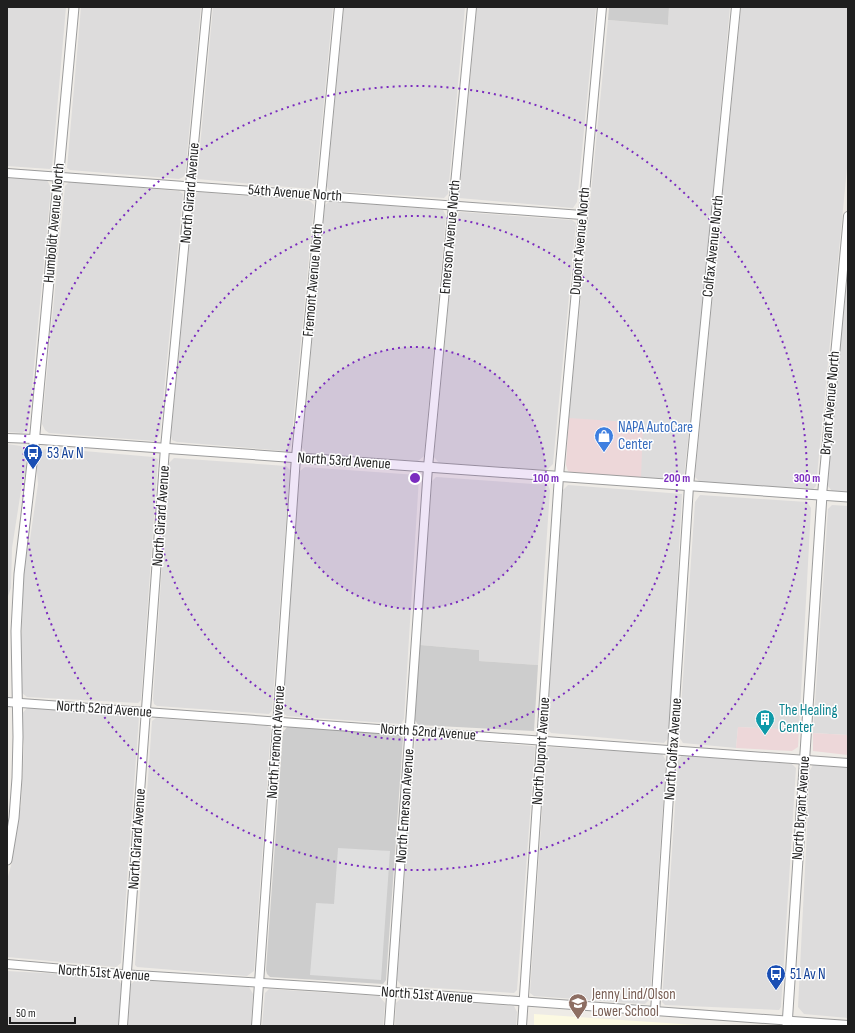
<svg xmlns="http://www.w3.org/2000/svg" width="855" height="1033" font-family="'Sofia Sans Condensed',sans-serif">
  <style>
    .residential { fill: #dddcdc }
    .commercial { fill: #edd7d9 }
    .education { fill: #fcf9e2 }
    .religious { fill: #cdcdcd }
    .parking { fill: #dfdfdf }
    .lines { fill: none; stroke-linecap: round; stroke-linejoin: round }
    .minor-casing { stroke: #9c9c9c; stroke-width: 10 }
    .tertiary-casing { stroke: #9c9c9c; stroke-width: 11 }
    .minor { stroke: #fff; stroke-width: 8 }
    .tertiary { stroke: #fff; stroke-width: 9 }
    .ring { fill: none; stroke: #7b2cbf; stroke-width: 2; stroke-dasharray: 2 4 }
    .labels { text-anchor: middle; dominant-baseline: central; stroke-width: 3; stroke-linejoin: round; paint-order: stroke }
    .street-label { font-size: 15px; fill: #1f1f1f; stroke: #fff }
    .shop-label { font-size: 15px; fill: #366cbe; stroke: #fff; text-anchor: start }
    .transit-label { font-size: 15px; fill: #164399; stroke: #fff; text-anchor: start }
    .culture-label { font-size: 15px; fill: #0d838f; stroke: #fff; text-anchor: start }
    .education-label { font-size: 15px; fill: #785e54; stroke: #fff; text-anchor: start }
    .centre { fill: #7b2cbf; stroke: #fff; stroke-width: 2 }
    .ring-label { font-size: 12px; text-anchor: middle; font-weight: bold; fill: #7b2cbf; stroke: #fff; stroke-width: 3; stroke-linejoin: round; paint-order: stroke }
  </style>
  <rect width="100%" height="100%" fill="#eeebe6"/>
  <!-- residential -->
  <g class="residential">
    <path d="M7 7H66L52 167 50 169 7 166Z"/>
    <path d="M81 7H201L185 175 183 177 179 179 70 170 67 168Z"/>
    <path d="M213 7H333L316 185 311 189 197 179Z"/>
    <path d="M344 7H465L448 194 444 198 331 191 328 189 327 186Z"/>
    <path d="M477 7H596L577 202 573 208 459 198Z"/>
    <path d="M669 7H730L702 312 684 476 678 481 641 478 569 418 608 20 668 25Z"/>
    <path d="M741 7H848V158L816 486 813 489 700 482 695 477Z"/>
    <path d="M7 178 47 180 51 188 28 429 22 433 7 432Z"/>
    <path d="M69 182 179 191 183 194 160 433 155 441 49 433 45 430 42 424 65 186Z"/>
    <path d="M198 192 310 201 314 205 291 445 289 450 285 451 177 442 172 440 171 436 194 198Z"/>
    <path d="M330 201 443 210 446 216 424 456 418 461 308 454 302 448 325 205Z"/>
    <path d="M460 212 572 220 576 223 553 464 547 470 439 463 434 457 457 216Z"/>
    <path d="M848 268V493L833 492 827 485Z"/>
    <path d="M7 444 21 446 24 449 27 469 22 484 12 548 11 588 7 599Z"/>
    <path d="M49 448 153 457 158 459 141 700 138 703 27 697 22 693 19 687 23 601 21 586 24 557 29 546 38 484 36 462 39 453 43 450Z"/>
    <path d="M174 458 286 466 290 470 272 710 269 714 157 706 154 704 153 699 169 463Z"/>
    <path d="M305 467 417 475 419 477 404 719 401 724 287 716 284 714 283 709 300 471Z"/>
    <path d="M436 477 548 485 550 490 538 665 479 661V650L420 645 432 481Z"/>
    <path d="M568 485 682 494 669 737 664 743 551 733 547 728 563 490Z"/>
    <path d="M700 495 807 502 811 508 799 730 738 727 736 748 683 743 679 737 695 502Z"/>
    <path d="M832 505 848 506V735L813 733 828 509Z"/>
    <path d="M35 707 137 715 139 717 121 963 116 967 7 957V880L12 862 17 817 21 806 24 745 20 716 27 708Z"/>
    <path d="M156 718 267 726 271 728 254 971 247 976 137 967 135 965 152 721Z"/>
    <path d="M420 737 532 746 535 747 517 990 514 993 402 986 397 980 415 741Z"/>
    <path d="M550 747 662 754 664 757 666 761 650 999 645 1004 534 996 530 993 546 751Z"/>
    <path d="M682 755 792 764 796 768 781 1007 779 1010 665 1005 662 1002 678 760Z"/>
    <path d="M816 764 848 766V1018L804 1014 798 1007 810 770 813 765Z"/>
    <path d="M7 971 116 977 122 985 119 1026H7Z"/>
    <path d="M136 980 249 987 253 994 251 1026H128L131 984Z"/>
    <path d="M269 989 379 996 385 1003 383 1026H262L265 993Z"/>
    <path d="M401 998 514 1006 517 1012 516 1026H395L396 1003Z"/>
  </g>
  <!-- commercial -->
  <g class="commercial">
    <path d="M569 418 643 423 641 478 573 473 568 471 566 465Z"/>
    <path d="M738 727 799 730 798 747 792 751 736 748Z"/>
    <path d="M813 733 848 735V755L813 751Z"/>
  </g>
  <!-- education -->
  <path class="education" d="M534 1014 710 1026H534Z"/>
  <!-- religious -->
  <g class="religious">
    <path d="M609 7H669L668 25 608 20Z"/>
    <path d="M420 645 479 650V661L538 665 534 731 418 725 415 720Z"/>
    <path d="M288 726 399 735 403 738 386 980 383 984 270 977 267 974 266 970 283 732Z"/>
  </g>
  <!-- parking -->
  <path class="parking" d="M338 848 390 851 381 980 310 975 316 903 334 904Z"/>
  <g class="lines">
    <!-- minor casing -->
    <g class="minor-casing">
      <g id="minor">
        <path d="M7 173 582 215"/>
        <path d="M7 438 34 439"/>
        <path d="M822 495 848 216"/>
        <path d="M7 702 848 763"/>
        <path d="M7 964 121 974 325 987 848 1025"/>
        <path d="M655 1012 689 486 736 7"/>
        <path d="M123 1026 165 448 207 7"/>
        <path d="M256 1026 296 457 339 7"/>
        <path d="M389 1026 428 467 472 7"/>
        <path d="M522 1026 559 476 602 7"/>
      </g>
    </g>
    <!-- tertiary casing -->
    <g class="tertiary-casing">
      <g id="tertiary">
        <path d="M34 439 848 497"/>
        <path d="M7 860 14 818 17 778 18 737 16 631 19 574 33 455 74 7"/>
        <path d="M787 1026 822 495"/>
      </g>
    </g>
    <!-- minor -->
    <use href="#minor" class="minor"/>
    <!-- tertiary -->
    <use href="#tertiary" class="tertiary"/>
  </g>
  <!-- distance rings -->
  <circle cx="415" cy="478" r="131" fill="#7b2cbf" fill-opacity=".12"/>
  <g class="ring">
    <circle cx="415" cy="478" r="131"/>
    <circle cx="415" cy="478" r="262"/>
    <circle cx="415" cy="478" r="392"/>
  </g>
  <!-- icons -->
  <defs>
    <g id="shop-pin" transform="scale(1)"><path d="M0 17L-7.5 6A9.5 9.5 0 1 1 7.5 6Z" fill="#3f7fe0" stroke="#fff"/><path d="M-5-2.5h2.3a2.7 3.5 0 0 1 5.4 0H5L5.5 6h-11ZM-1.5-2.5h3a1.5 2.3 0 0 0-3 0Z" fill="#fff"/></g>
    <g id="bus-pin" transform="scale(1)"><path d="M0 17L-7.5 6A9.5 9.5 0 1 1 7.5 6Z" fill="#1a4fb4" stroke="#fff"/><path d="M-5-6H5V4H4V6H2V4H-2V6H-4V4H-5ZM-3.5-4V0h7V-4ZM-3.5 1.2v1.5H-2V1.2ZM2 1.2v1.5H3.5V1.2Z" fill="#fff"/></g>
    <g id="building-pin" transform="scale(1)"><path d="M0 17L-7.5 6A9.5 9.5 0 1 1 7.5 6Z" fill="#0f9aa8" stroke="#fff"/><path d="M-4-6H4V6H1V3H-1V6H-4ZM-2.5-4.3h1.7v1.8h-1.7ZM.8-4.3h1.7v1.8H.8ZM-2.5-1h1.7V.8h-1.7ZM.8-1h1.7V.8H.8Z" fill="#fff"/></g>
    <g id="school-pin" transform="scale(1)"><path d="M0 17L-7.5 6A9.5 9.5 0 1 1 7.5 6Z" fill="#8d6e63" stroke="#fff"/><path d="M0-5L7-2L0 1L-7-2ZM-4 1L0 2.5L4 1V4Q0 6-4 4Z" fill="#fff"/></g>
  </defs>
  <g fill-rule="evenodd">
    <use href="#shop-pin" x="604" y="436"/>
    <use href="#bus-pin" x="33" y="453"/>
    <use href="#building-pin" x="765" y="719"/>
    <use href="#bus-pin" x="776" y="974"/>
    <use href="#school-pin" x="578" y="1003"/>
  </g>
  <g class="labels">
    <!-- street labels -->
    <g class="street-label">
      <text transform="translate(190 193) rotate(-85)">North Girard Avenue</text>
      <text transform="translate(295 193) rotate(4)">54th Avenue North</text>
      <text transform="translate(54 223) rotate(-85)">Humboldt Avenue North</text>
      <text transform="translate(450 237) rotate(-85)">Emerson Avenue North</text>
      <text transform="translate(580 241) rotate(-85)">Dupont Avenue North</text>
      <text transform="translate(713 246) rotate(-84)">Colfax Avenue North</text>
      <text transform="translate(313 280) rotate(-85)">Fremont Avenue North</text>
      <text transform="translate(830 403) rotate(-85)">Bryant Avenue North</text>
      <text transform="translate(344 461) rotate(4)">North 53rd Avenue</text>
      <text transform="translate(161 516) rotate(-86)">North Girard Avenue</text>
      <text transform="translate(104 709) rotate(4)">North 52nd Avenue</text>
      <text transform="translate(428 732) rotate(4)">North 52nd Avenue</text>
      <text transform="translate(276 742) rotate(-86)">North Fremont Avenue</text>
      <text transform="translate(673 749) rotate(-86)">North Colfax Avenue</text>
      <text transform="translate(541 751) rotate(-86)">North Dupont Avenue</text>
      <text transform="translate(405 806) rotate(-86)">North Emerson Avenue</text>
      <text transform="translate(801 808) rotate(-86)">North Bryant Avenue</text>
      <text transform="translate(137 839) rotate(-86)">North Girard Avenue</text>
      <text transform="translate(104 973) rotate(4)">North 51st Avenue</text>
      <text transform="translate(427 995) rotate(4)">North 51st Avenue</text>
    </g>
    <!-- shop labels -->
    <g class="shop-label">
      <text x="618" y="427">NAPA AutoCare<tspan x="618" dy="17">Center</tspan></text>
    </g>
    <!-- transit labels -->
    <g class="transit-label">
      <text x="47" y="453">53 Av N</text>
      <text x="790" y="974">51 Av N</text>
    </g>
    <!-- culture labels -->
    <g class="culture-label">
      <text x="779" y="710">The Healing<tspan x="779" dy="17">Center</tspan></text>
    </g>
    <!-- education labels -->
    <g class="education-label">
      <text x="592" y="994">Jenny Lind/Olson<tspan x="592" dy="17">Lower School</tspan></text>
    </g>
  </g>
  <circle cx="415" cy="478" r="6" class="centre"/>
  <g class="ring-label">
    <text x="546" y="482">100 m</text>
    <text x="677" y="482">200 m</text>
    <text x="807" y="482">300 m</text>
  </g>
  <!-- border -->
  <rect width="855" height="1033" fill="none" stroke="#1f1f1f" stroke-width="16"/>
  <!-- scale -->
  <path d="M10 1017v6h65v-6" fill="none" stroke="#1f1f1f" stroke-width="2"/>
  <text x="16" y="1017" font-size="12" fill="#1f1f1f" stroke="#ffffff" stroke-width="3" paint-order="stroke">50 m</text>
</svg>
